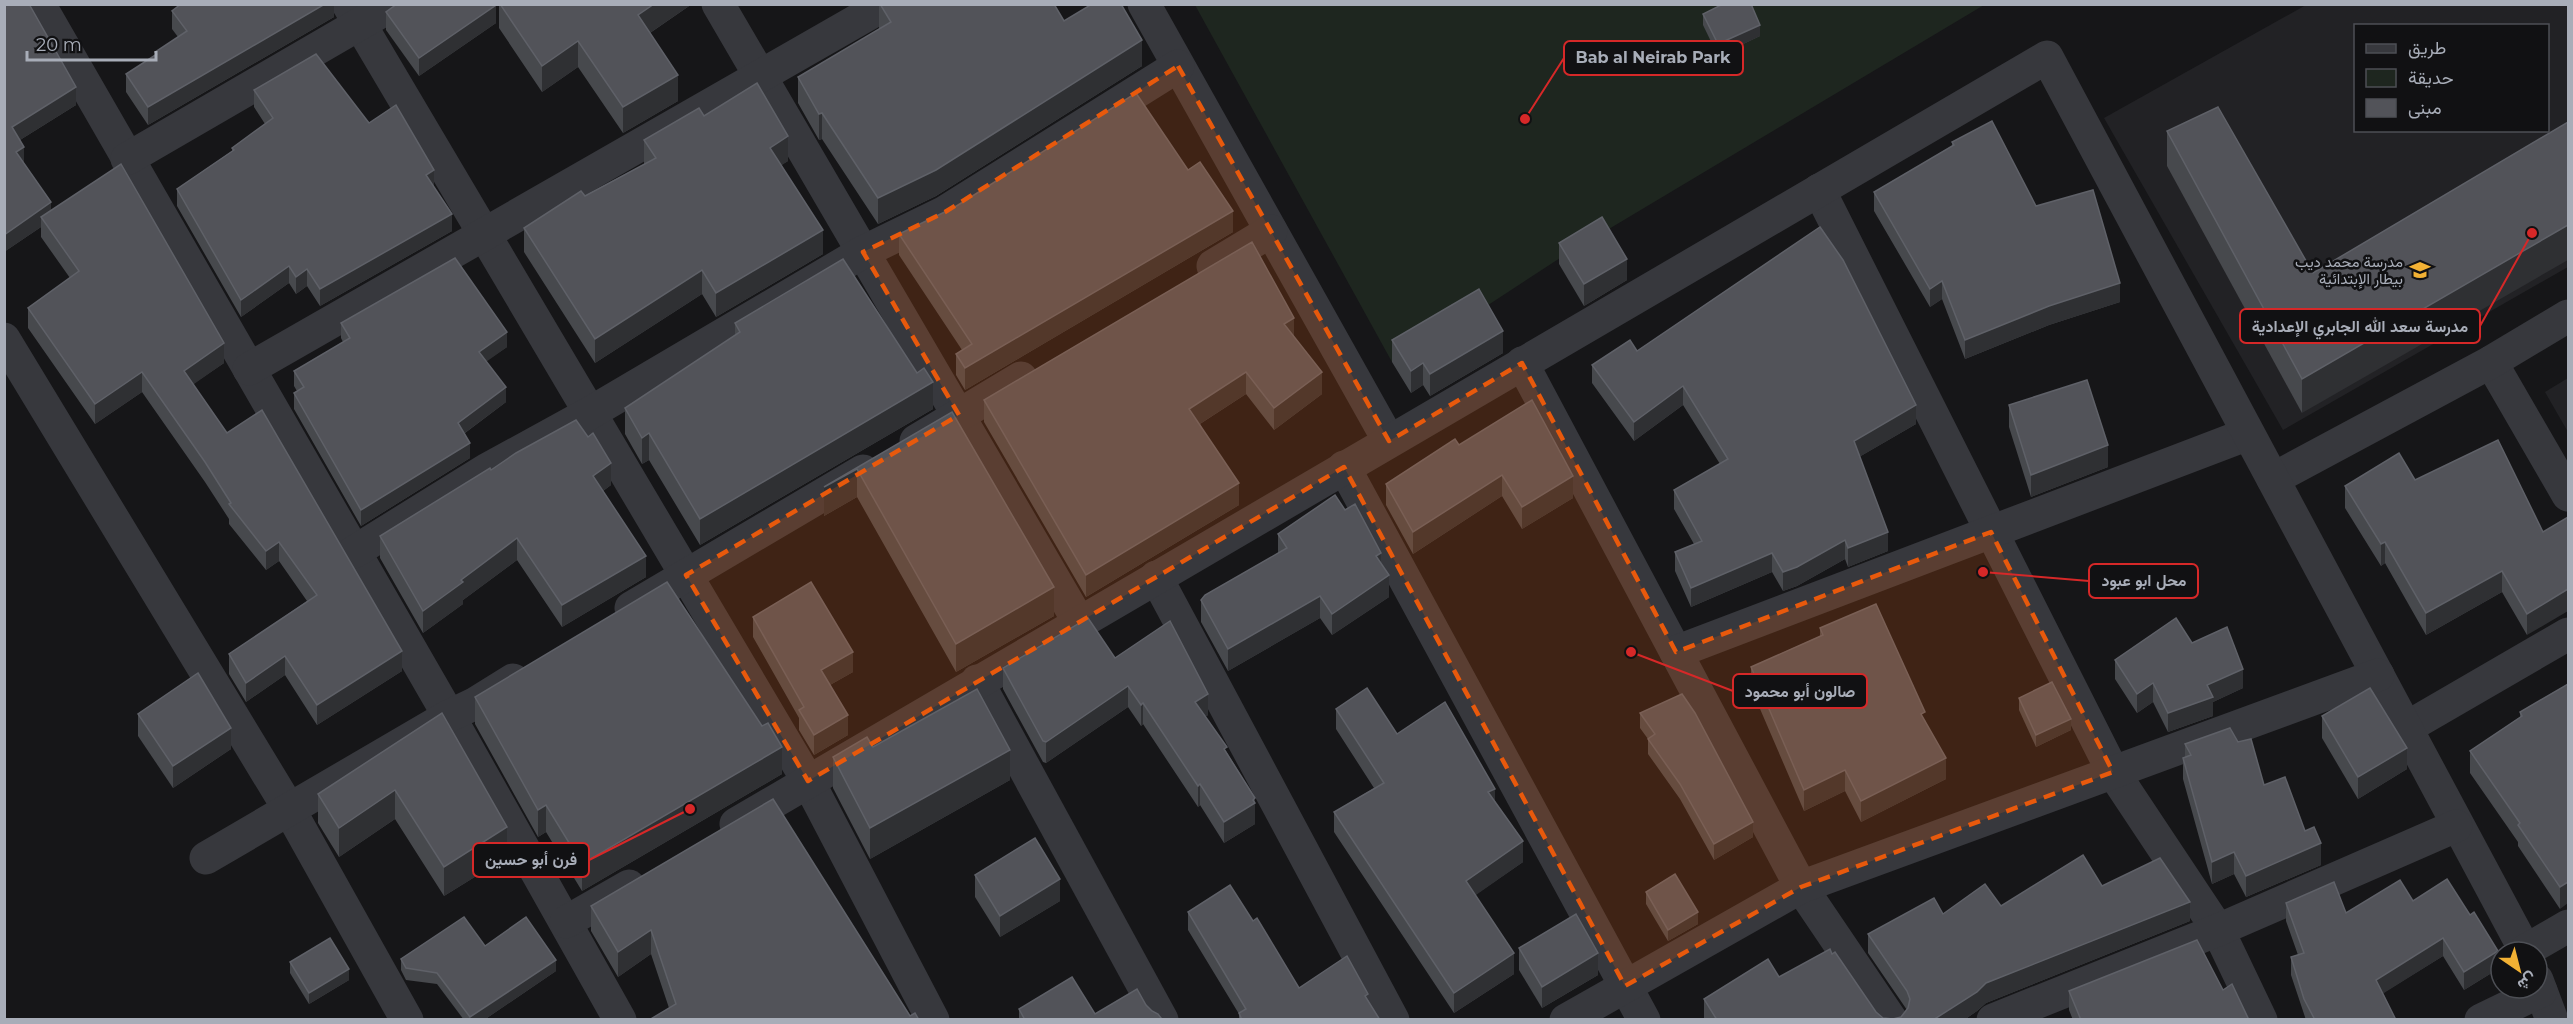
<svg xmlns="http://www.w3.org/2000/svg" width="2573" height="1024" font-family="Montserrat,Vazirmatn,sans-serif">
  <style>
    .built { fill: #222225; fill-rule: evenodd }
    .green { fill: #1e261f }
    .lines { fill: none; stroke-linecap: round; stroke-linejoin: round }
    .street { stroke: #37383d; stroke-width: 33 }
    .wall { fill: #47494d }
    .shaded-wall { fill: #2f3033 }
    .building { fill: #525359; stroke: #5f6168; stroke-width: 1.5 }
    .marked { fill: #e8590c; fill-opacity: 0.2; stroke: #e8590c; stroke-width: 4.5; stroke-dasharray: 12 8; stroke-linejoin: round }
    .labels { text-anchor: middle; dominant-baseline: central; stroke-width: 5; stroke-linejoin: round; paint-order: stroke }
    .poi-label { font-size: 15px; fill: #a8adb8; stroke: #111113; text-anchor: end }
    .leader { fill: none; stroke: #d62828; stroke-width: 2 }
    .callout-dot { fill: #d62828; stroke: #111113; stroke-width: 2 }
    .callout { fill: #111113; stroke: #d62828; stroke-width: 2 }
    .callout-label { font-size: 16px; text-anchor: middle; font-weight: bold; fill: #a8adb8 }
  </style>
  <rect width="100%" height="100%" fill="#161618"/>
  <!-- built -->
  <g class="built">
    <path d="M2306 5H2568V267L2283 430 2104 118ZM2356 26H2548V130H2356Z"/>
    <path d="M2568 378V432L2545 392Z"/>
  </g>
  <!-- green -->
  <path class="green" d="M1195 5H1984L1557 260 1479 311 1392 362Z"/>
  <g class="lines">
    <!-- street -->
    <g class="street">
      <path d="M39 4 449 716 620 1020"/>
      <path d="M348 4 808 781 933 1020"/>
      <path d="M718 4 1079 622"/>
      <path d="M1144 4 1389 441"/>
      <path d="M127 159 394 4"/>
      <path d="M1819 190 2113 772 2218 930 2261 1020"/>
      <path d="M1213 266 1271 231"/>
      <path d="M4 339 289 809 407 1020"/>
      <path d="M2491 362 2568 495"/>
      <path d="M1522 363 1801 887 1891 1020"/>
      <path d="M249 369 886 4"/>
      <path d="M916 441 1021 378"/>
      <path d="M1344 467 1644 1020"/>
      <path d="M2273 479 2491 362 2568 316"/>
      <path d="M354 552 486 470 590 413 863 252 945 212 1178 66"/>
      <path d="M1156 577 1393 1020"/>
      <path d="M631 608 863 471"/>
      <path d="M1676 652 2248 434"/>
      <path d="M977 681 1162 1020"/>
      <path d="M2406 728 2568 634"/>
      <path d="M736 824 2047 57 2526 952"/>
      <path d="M206 858 449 716 476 703 513 680"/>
      <path d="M566 922 629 886"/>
      <path d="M2525 951 2568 926"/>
      <path d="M2537 980 2552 1020"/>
      <path d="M1566 1020 1801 887 2378 675"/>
      <path d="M1993 1020 2218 930 2456 826"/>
      <path d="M2481 1020 2541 991"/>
    </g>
  </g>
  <!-- wall -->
  <g class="wall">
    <path d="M4 4 76 105 20 140 24 164 51 210 224 363 193 384 227 433 402 671 317 725 285 675 246 702 229 674V654L307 601 279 561 266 570 229 524V519L205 482 142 392 95 424 28 328V308L70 278 41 237V227L4 252Z"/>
    <path d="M334 4V17L148 125 126 92V74L155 55V52L178 37 172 29V11Z"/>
    <path d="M499 4H692L650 33 678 101 623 133 578 67 542 92 499 28Z"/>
    <path d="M879 4H1054L1064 21 1142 66 936 196 878 224 822 139 819 140 798 103V77L879 29Z"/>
    <path d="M386 12 496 23 419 76 386 30Z"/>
    <path d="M1703 14 1760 36 1718 56 1703 25Z"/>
    <path d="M254 90 369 123 434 187 452 231 320 306 307 286 296 294 289 283 241 317 177 206V189L232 151V148L265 124 254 107Z"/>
    <path d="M704 116 788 161 781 165 823 254 716 317 702 294 595 363 524 252V228L644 164V140Z"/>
    <path d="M2167 131 2313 273 2302 413 2167 166Z"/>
    <path d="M1952 142 2036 206 2120 302 2049 325 1965 359 1942 299 1930 307 1874 211V192L1952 146Z"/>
    <path d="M1188 170 1233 232 965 390 956 375V354L962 350 899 255V234Z"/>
    <path d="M1559 243 1627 280 1584 306 1559 264Z"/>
    <path d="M341 323 507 347 486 361 506 402 465 433 470 458 361 526 294 409V393L297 391 294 386V371L343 342 341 338Z"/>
    <path d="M735 323 933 409 700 545 649 460 642 464 625 434V408L735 335Z"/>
    <path d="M1294 337 1322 394 1274 430 1246 394 1200 424 1239 505 1086 597 984 422V400Z"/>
    <path d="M1392 340 1503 353 1430 396 1423 385 1411 393 1392 362Z"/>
    <path d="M1637 351 1916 424 1859 457 1888 551 1848 567 1845 559 1797 586 1783 591 1772 572 1691 607 1675 571V552L1694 544 1674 509V490L1720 464 1683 405 1634 441 1592 383V365Z"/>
    <path d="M2009 405 2108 467 2031 497 2009 427Z"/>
    <path d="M952 412 1054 616 956 672 857 497 824 516V487Z"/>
    <path d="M1459 445 1573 498 1522 529 1502 496 1413 554 1386 505V484Z"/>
    <path d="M491 470 611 485 603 491 646 577 562 627 517 560 463 600V604L423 633 380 558V536Z"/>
    <path d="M2415 480 2543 532 2527 635 2502 592 2426 635 2385 563 2381 566 2345 508V486Z"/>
    <path d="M1278 534 1381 563 1389 597 1332 635 1320 618 1228 671 1201 622V600L1278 553Z"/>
    <path d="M753 617 853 672 830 685 848 735 814 755 799 730V718L753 637Z"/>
    <path d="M1820 628 1925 720 1946 779 1861 822 1845 791 1804 811 1751 688V667L1820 636Z"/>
    <path d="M2192 643 2243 688 2213 702V716L2168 732 2153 702 2137 713 2115 679V660Z"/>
    <path d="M1115 658 1208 715 1205 717 1255 798V824L1224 843 1200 805 1198 807 1143 724 1141 726 1128 707 1046 763 1043 762 1003 689V668Z"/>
    <path d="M2568 684 2560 909 2518 846V842L2470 773V751L2520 717V712Z"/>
    <path d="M475 697 782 774 582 891 546 832 538 837 475 724Z"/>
    <path d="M2019 698 2071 730 2036 747 2019 710Z"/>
    <path d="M1336 709 1397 734 1495 801 1523 862 1475 895 1514 974 1454 1013 1334 832V812L1374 788 1336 729Z"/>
    <path d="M442 713 507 857 444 896 395 819 339 857 318 823V794Z"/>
    <path d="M1640 713 1753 837 1714 860 1680 799 1648 754V739L1640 728Z"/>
    <path d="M138 714 231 749 173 788 138 736Z"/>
    <path d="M2322 716 2407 769 2358 799 2322 738Z"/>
    <path d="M2238 742 2264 785 2305 831 2321 865 2246 897 2234 874 2212 884 2183 779V758L2185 757V744Z"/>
    <path d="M833 757 1010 780 870 859 833 788Z"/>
    <path d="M975 875 1060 901 1000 937 975 897Z"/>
    <path d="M2102 886 2190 921 1986 1003 1977 1011 1964 1020H1705L1704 1018V999L1779 977 1832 954 1876 1012 1883 1018 1893 1019 1901 1017 1907 1010 1868 953V934L1943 914 2001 906Z"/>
    <path d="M1646 892 1698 924 1668 941 1646 904Z"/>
    <path d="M2413 901 2498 969 2464 990 2443 956 2383 993 2396 1020H2306L2291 975V957L2298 955 2286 921V903L2346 913Z"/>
    <path d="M591 906 910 1016 919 1020 669 1008 651 954 618 977 591 931Z"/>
    <path d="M1188 912 1253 921 1299 988 1368 1000 1380 1020H1239V1014L1188 930Z"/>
    <path d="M485 946 556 971 484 1020H464L437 984 406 980 401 970V959Z"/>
    <path d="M1519 948 1598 975 1542 1008 1519 970Z"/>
    <path d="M290 962 349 980 309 1004 290 973Z"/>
    <path d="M2223 990 2249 1020H2073L2069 1010V991Z"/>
    <path d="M1146 1005 1161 1020H1019V1009L1095 1014Z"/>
  </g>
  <!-- shaded-wall -->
  <g class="shaded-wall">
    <path d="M325 4H334V17L148 125V107Z"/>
    <path d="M654 4H692L638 41V15Z"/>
    <path d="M496 5V23L419 76V58Z"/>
    <path d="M1760 25V36L1718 56V44Z"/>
    <path d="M1142 40V66L936 196 878 224V198Z"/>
    <path d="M578 41V67L542 92V66Z"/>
    <path d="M678 75V101L623 133V107Z"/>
    <path d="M76 87V105L12 145V127Z"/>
    <path d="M822 113V139L819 140V114Z"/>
    <path d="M788 136V161L770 173V148Z"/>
    <path d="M24 147V165L16 152Z"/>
    <path d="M434 170V187L426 193V175Z"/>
    <path d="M51 202V220L41 217V227L4 252V235Z"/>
    <path d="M1233 211V232L965 390V368Z"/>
    <path d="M452 214V231L320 306V289Z"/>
    <path d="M2568 225V260L2302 413V379Z"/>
    <path d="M823 230V254L716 317V293Z"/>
    <path d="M1627 259V280L1584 306V284Z"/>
    <path d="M289 266V283L241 317V300Z"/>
    <path d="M307 269V286L296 294V277Z"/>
    <path d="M702 270V294L595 363V339Z"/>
    <path d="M1942 281V299L1930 307V289Z"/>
    <path d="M2120 283V302L2049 325 1965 359V340L2049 306Z"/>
    <path d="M1294 318V340L1284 324Z"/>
    <path d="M1503 331V353L1430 396V374Z"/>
    <path d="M507 332V347L479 367V352Z"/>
    <path d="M224 343V363L184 391V371Z"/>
    <path d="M1423 363V385L1411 393V371Z"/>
    <path d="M142 372V392L95 424V404Z"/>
    <path d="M1246 372V394L1189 431V409Z"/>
    <path d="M1322 372V394L1274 430V408Z"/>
    <path d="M933 382V409L700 545V519Z"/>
    <path d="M1683 386V405L1634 441V422Z"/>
    <path d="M506 387V402L458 438V423Z"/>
    <path d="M1916 405V424L1854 460V441Z"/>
    <path d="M649 433V460L642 464V438Z"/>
    <path d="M470 443V458L361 526V510Z"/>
    <path d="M2108 445V467L2031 497V475Z"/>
    <path d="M611 463V485L593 498V476Z"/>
    <path d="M857 469V497L824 516V487Z"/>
    <path d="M1502 475V496L1413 554V532Z"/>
    <path d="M1573 476V498L1522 529V507Z"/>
    <path d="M1239 483V505L1086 597V575Z"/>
    <path d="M1888 532V551L1848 567V548Z"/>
    <path d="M517 538V560L463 600V604L423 633V611L461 580Z"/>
    <path d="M1845 540V559L1797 586 1783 591V572Z"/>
    <path d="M279 542V561L266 570V551Z"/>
    <path d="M2385 542V563L2381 566V544Z"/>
    <path d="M1381 553V574L1376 556Z"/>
    <path d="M1772 553V572L1691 607V588Z"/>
    <path d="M646 556V577L562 627V605Z"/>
    <path d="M2502 571V592L2426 635V613Z"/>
    <path d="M1389 575V597L1332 635V614Z"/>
    <path d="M1054 587V616L956 672V644Z"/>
    <path d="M2568 589V611L2527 635V614Z"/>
    <path d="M1320 596V618L1228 671V649Z"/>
    <path d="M402 651V671L317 725V705Z"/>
    <path d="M853 652V672L821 690V670Z"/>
    <path d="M285 656V675L246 702V683Z"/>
    <path d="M2243 669V688L2213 702V716L2168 732V713L2207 685Z"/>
    <path d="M2153 683V702L2137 713V694Z"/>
    <path d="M1128 686V707L1046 763V742Z"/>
    <path d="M1208 694V715L1195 723V702Z"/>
    <path d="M1143 703V724L1141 726V705Z"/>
    <path d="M848 715V735L814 755V735Z"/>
    <path d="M2071 719V730L2036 747V735Z"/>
    <path d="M231 728V749L173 788V766Z"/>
    <path d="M782 747V774L582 891V864Z"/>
    <path d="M2407 748V769L2358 799V777Z"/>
    <path d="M1010 750V780L870 859V828Z"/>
    <path d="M1946 758V779L1861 822V801Z"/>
    <path d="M1845 770V791L1804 811V790Z"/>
    <path d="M1200 784V805L1198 807V786Z"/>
    <path d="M1495 789V809L1488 792Z"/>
    <path d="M395 790V819L339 857V828Z"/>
    <path d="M1255 798V824L1224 843V822Z"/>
    <path d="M546 805V832L538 837V810Z"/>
    <path d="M1753 822V837L1714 860V844Z"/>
    <path d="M507 827V857L444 896V867Z"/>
    <path d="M1523 841V862L1466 902V881Z"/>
    <path d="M2321 843V865L2246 897V876Z"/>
    <path d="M2234 852V874L2212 884V862Z"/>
    <path d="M1060 879V901L1000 937V916Z"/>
    <path d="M2568 882V903L2560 909V887Z"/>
    <path d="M2190 902V921L1986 1003 1977 1011 1964 1020H1933L1986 983Z"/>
    <path d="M1698 912V924L1668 941V930Z"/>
    <path d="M651 930V954L618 977V952Z"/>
    <path d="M2443 938V956L2376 998V980Z"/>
    <path d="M2498 951V969L2464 990V972Z"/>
    <path d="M1514 953V974L1454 1013V993Z"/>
    <path d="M1598 953V975L1542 1008V987Z"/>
    <path d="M556 960V971L484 1020H470V1017Z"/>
    <path d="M349 969V980L309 1004V993Z"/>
  </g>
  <!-- building -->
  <g class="building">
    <path d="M4 4H29L76 87 12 127 24 147 16 152 51 202 4 235Z"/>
    <path d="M181 4H325L148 107 126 74 157 54 155 52 187 31 172 11Z"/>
    <path d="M397 4H496V5L419 58 386 12Z"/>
    <path d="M500 4H654L638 15 678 75 623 107 578 41 542 66Z"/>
    <path d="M880 4H1054L1064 21 1092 4H1121L1142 40 936 170 878 198 822 113 819 114 798 77 891 22Z"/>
    <path d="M1723 4H1751L1760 25 1718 44 1703 14Z"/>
    <path d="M316 54 369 123 396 105 434 170 426 175 452 214 320 289 307 269 296 277 289 266 241 300 177 189 234 150 232 148 273 118 254 90Z"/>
    <path d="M757 83 788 136 770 148 823 230 716 293 702 270 595 339 524 228 581 191 585 196 656 158 644 140 699 108 704 116Z"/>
    <path d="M1136 93 1188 170 1200 162 1233 211 965 368 956 354 972 344 899 234 955 207Z"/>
    <path d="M2218 107 2313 273 2568 122V225L2302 379 2167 131Z"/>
    <path d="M1992 121 2036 206 2093 190 2120 283 2049 306 1965 340 1942 281 1930 289 1874 192 1954 145 1952 142Z"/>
    <path d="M121 164 224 343 184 371 227 433 262 410 402 651 317 705 285 656 246 683 229 654 317 595 279 542 266 551 229 504 231 503 205 462 142 372 95 404 28 308 79 271 41 217Z"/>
    <path d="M1602 217 1627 259 1584 284 1559 243Z"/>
    <path d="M1820 227 1843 260 1916 405 1854 441 1888 532 1848 548 1845 540 1797 567 1783 572 1772 553 1691 588 1675 552 1702 541 1674 490 1728 459 1683 386 1634 422 1592 365 1630 340 1637 351Z"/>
    <path d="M1252 242 1294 318 1284 324 1322 372 1274 408 1246 372 1189 409 1239 483 1086 575 984 400Z"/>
    <path d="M455 258 507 332 479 352 506 387 458 423 470 443 361 510 294 393 304 387 294 371 350 338 341 323Z"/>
    <path d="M843 259 917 373 924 368 933 382 700 519 649 433 642 438 625 408 740 332 735 323Z"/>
    <path d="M1479 289 1503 331 1430 374 1423 363 1411 371 1392 340Z"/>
    <path d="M2087 380 2108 445 2031 475 2009 405Z"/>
    <path d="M1532 400 1573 476 1522 507 1502 475 1413 532 1386 484 1455 439 1459 445Z"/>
    <path d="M952 412 1054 587 956 644 857 469 824 487Z"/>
    <path d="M576 420 588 437 593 433 611 463 593 476 646 556 562 605 517 538 461 580 463 582 423 611 380 536 490 468 491 470 516 453Z"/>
    <path d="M2498 440 2543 532 2568 517V589L2527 614 2502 571 2426 613 2385 542 2381 544 2345 486 2399 453 2415 480Z"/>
    <path d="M1335 495 1345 510 1355 504 1381 553 1376 556 1389 575 1332 614 1320 596 1228 649 1201 600 1205 595 1287 548 1278 534Z"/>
    <path d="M667 582 762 726 768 723 782 747 582 864 546 805 538 810 475 697Z"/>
    <path d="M811 582 853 652 821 670 848 715 814 735 799 710 804 707 753 617Z"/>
    <path d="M1876 604 1925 712 1921 714 1946 758 1861 801 1845 770 1804 790 1751 667 1823 635 1820 628Z"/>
    <path d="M1088 618 1115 658 1170 621 1208 694 1195 702 1227 747 1224 749 1255 798 1253 800 1255 803 1224 822 1200 784 1198 786 1143 703 1141 705 1128 686 1046 742 1043 741 1003 668Z"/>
    <path d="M2176 618 2192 643 2227 627 2243 669 2207 685 2213 697 2168 713 2153 683 2137 694 2115 660Z"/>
    <path d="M198 673 231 728 173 766 138 714Z"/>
    <path d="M2052 682 2071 719 2036 735 2019 698Z"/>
    <path d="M2568 684V882L2560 887 2518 825 2520 823 2470 751 2522 716 2520 712Z"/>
    <path d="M1367 688 1397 734 1445 702 1495 789 1488 792 1523 841 1466 881 1514 953 1454 993 1334 812 1384 783 1336 709Z"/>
    <path d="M2370 688 2407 748 2358 777 2322 716Z"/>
    <path d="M977 689 1010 750 870 828 833 757 867 737 873 747Z"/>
    <path d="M1682 694 1695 713 1753 822 1714 844 1680 784 1648 739 1655 734 1640 713Z"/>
    <path d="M442 713 507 827 444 867 395 790 339 828 318 794Z"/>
    <path d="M2230 728 2238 742 2251 739 2264 785 2285 777 2305 831 2314 827 2321 843 2246 876 2234 852 2212 862 2183 758 2191 755 2185 744Z"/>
    <path d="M773 799 910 1016 915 1013 919 1020H649L676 1004 651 930 618 952 591 906Z"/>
    <path d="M1035 838 1060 879 1000 916 975 875Z"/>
    <path d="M2083 855 2102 886 2160 858 2190 902 1986 983 1977 992 1933 1020H1717L1704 999 1768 959 1779 977 1830 949 1832 954 1835 952 1876 1012 1883 1018 1893 1019 1901 1017 1908 1008 1910 999 1907 991 1868 934 1934 898 1943 914 1985 884 2001 906Z"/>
    <path d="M1675 874 1698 912 1668 930 1646 892Z"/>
    <path d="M2447 879 2470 915 2474 912 2498 951 2464 972 2443 938 2376 980 2396 1020H2315L2304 999 2291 957 2304 953 2286 903 2334 882 2346 913 2400 880 2413 901Z"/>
    <path d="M1230 885 1253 921 1257 918 1299 988 1347 956 1368 994 1365 996 1380 1020H1242L1239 1013 1246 1009 1188 912Z"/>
    <path d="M1576 914 1598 953 1542 987 1519 948Z"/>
    <path d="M464 917 485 946 526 917 556 960 470 1017 437 973 406 968 401 959Z"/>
    <path d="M330 938 349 969 309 993 290 962Z"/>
    <path d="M2197 940 2223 990 2232 984 2249 1020H2081L2069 991Z"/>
    <path d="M1072 977 1095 1014 1137 989 1146 1005 1152 1011 1158 1014 1161 1018 1159 1020H1025L1019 1009Z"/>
  </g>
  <!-- marked area -->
  <path class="marked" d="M1178 66 1389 441 1522 363 1676 652 1991 532 2113 772 1801 887 1625 986 1344 467 808 781 686 575 959 415 863 252 945 212Z"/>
  <!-- icons -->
  <defs>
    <g id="school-bare" transform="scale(1.62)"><path d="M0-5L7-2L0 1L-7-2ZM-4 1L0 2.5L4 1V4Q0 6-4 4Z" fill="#f2b134" stroke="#111113" stroke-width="2.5" paint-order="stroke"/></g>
  </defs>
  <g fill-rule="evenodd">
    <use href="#school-bare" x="2420" y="270"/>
  </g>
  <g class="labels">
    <!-- poi labels -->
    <g class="poi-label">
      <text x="2403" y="261">مدرسة محمد ديب<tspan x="2403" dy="17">بيطار الإبتدائية</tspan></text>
    </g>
  </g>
  <!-- callouts -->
  <path class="leader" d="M1525 119L1564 58M2532 233L2480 326M1983 572L2089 581M1631 652L1733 691M690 809L589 860"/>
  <g class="callout-dot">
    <circle cx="1525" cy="119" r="6"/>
    <circle cx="2532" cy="233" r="6"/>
    <circle cx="1983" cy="572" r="6"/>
    <circle cx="1631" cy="652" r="6"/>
    <circle cx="690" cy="809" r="6"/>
  </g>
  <g class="callout">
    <rect x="1564" y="41" width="179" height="34" rx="6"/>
    <rect x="2240" y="309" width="240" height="34" rx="6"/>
    <rect x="2089" y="564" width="109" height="34" rx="6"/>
    <rect x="1733" y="674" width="134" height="34" rx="6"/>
    <rect x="473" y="843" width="116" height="34" rx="6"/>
  </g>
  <g class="callout-label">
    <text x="1653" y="63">Bab al Neirab Park</text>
    <text x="2360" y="332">مدرسة سعد الله الجابري الإعدادية</text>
    <text x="2144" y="586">محل ابو عبود</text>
    <text x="1800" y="697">صالون أبو محمود</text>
    <text x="531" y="865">فرن أبو حسين</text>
  </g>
  <!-- border -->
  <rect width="2573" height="1024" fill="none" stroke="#a8adb8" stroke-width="12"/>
  <!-- legend -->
  <rect x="2354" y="24" width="195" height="108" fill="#111113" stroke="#4d4f55" stroke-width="1.5"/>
  <rect x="2366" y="44" width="30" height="9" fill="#37383d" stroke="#4d4f55" stroke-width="1.5"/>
  <text x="2408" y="54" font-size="18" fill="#a8adb8">طريق</text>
  <rect x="2366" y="69" width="30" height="18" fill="#1e261f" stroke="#4d4f55" stroke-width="1.5"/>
  <text x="2408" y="84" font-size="18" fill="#a8adb8">حديقة</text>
  <rect x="2366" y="99" width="30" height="18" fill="#525359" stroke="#4d4f55" stroke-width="1.5"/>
  <text x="2408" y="114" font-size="18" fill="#a8adb8">مبنى</text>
  <!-- north arrow -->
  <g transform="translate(2519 970) rotate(145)"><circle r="28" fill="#111113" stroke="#4d4f55" stroke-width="1.5"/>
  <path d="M0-4.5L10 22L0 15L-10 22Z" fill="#f2b134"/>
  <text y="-9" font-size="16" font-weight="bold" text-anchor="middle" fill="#a8adb8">ش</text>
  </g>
  <!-- scale -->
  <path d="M27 51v9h129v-9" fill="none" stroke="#a8adb8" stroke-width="3"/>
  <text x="36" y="51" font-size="18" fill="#a8adb8" stroke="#111113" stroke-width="4.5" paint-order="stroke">20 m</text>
</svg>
